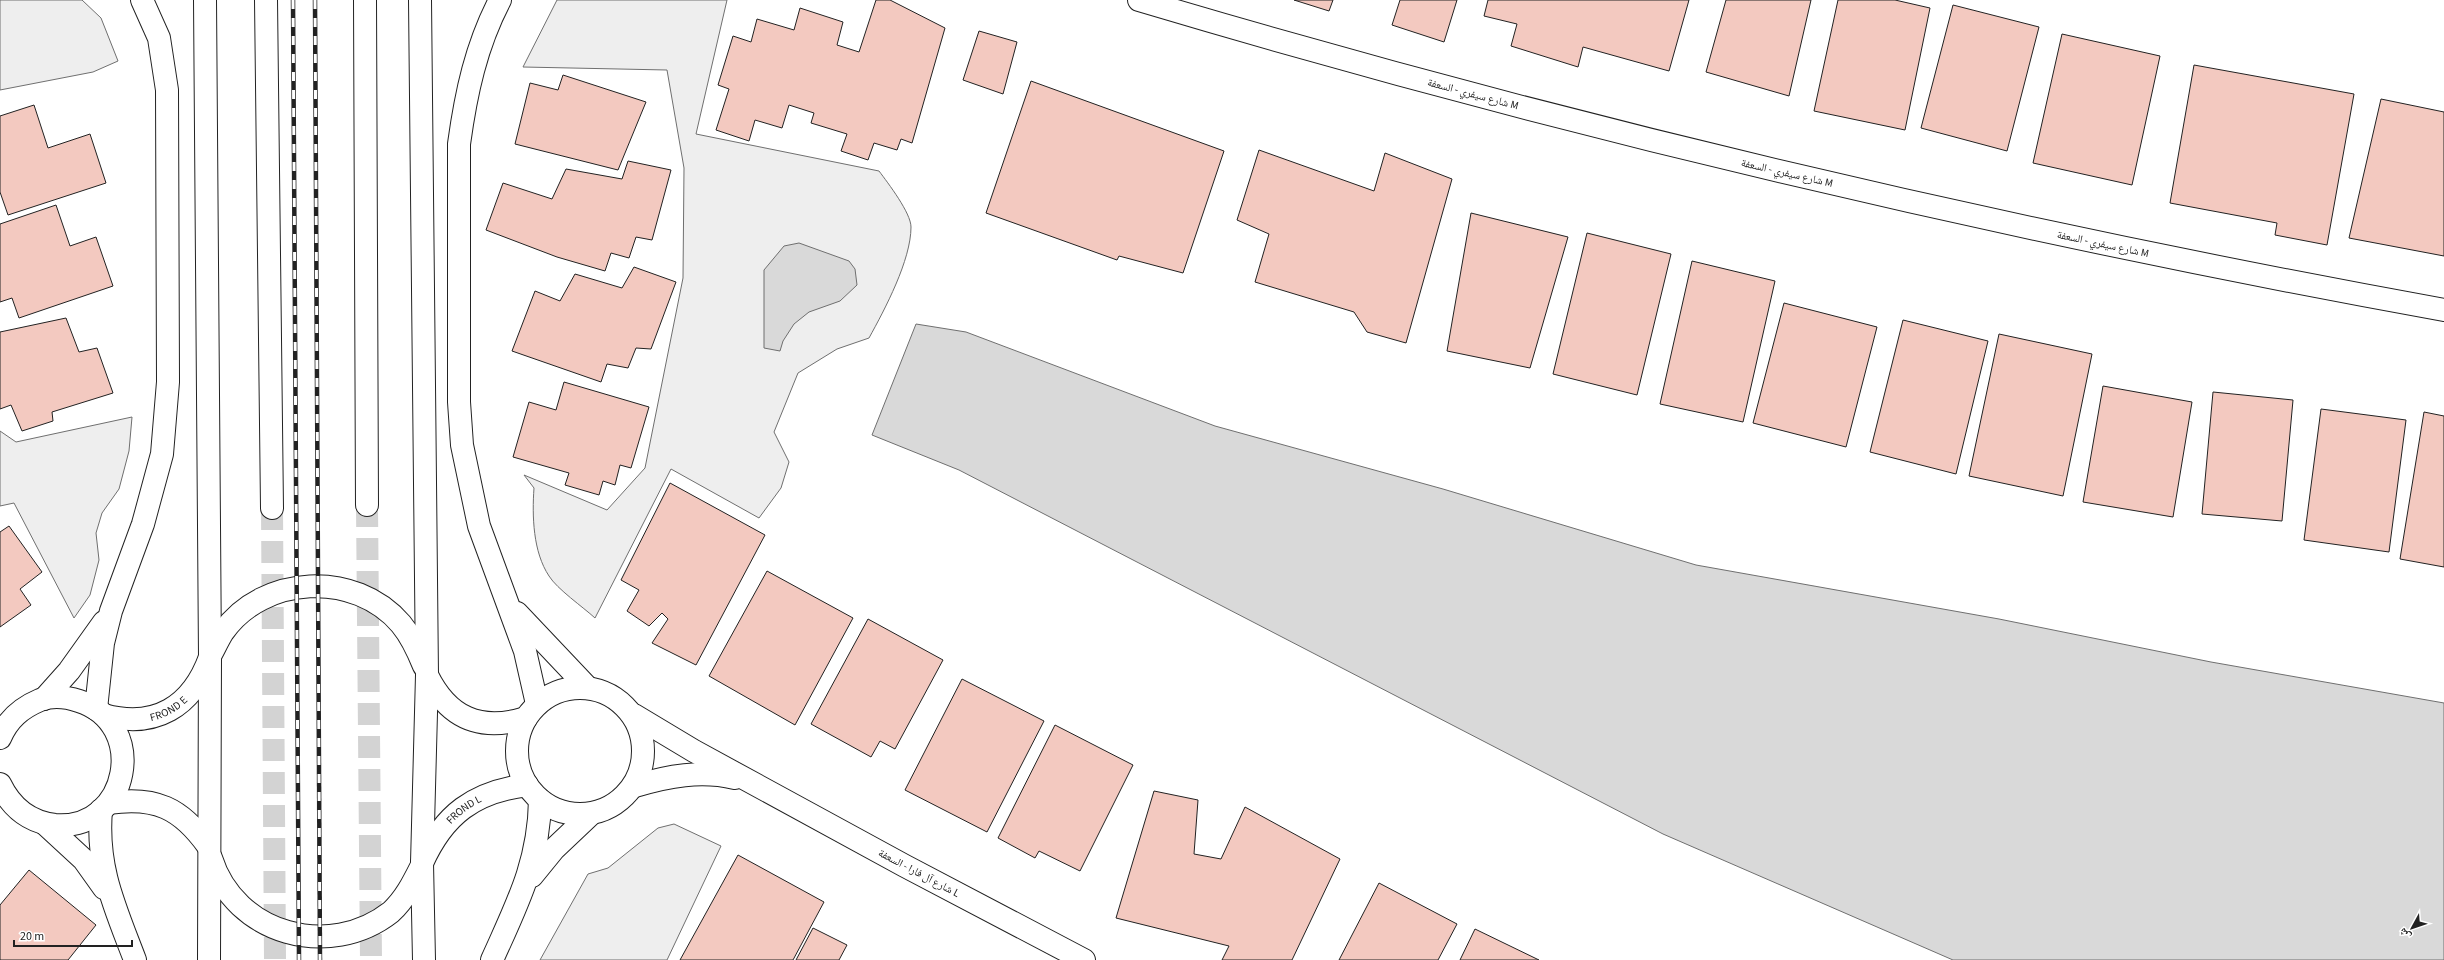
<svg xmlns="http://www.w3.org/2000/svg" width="2444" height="960" font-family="'Source Sans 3','Noto Naskh Arabic',sans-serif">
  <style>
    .green { fill: #eee; stroke: #6f6f6f }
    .water { fill: #d9d9d9; stroke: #6f6f6f }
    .building { fill: #f3c9c0; stroke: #222 }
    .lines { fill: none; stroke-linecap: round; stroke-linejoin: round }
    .secondary-tunnel { stroke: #d3d3d3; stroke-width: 22; stroke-dasharray: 22 11; stroke-linecap: butt }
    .minor-casing { stroke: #222; stroke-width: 24 }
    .tertiary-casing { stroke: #222; stroke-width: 24 }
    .secondary-casing { stroke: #222; stroke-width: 24 }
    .minor { stroke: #fff; stroke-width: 22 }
    .tertiary { stroke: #fff; stroke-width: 22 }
    .secondary { stroke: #fff; stroke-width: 22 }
    .rail-casing { stroke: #222; stroke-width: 4.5 }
    .rail { stroke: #fff; stroke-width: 3; stroke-dasharray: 9; stroke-linecap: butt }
    .labels { text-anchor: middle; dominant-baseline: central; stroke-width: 3; stroke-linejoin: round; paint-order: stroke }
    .street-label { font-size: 11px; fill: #222; stroke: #fff }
  </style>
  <rect width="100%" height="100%" fill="#fff"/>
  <!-- green -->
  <g class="green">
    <path d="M0 0H82L101 18 118 61 93 72 0 90Z"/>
    <path d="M557 0H727L696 134 879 171C888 183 911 213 911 227 911 260 885 309 869 338L837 349 798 373 774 432 789 462 781 488 759 518 671 469 595 618C583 607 557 589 549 576 533 552 532 516 534 488L524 475 607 510 645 468 683 278 684 168 667 70 523 67Z"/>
    <path d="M132 417 129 451 119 489 102 513 96 533 99 560 90 595 74 618 14 503 0 506V431L16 442Z"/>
    <path d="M674 824 721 846 667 960H540L588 874 608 868 658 828Z"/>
  </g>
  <!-- water -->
  <g class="water">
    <path d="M799 243 849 261 855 269 857 285 840 301 809 312 794 324 783 341 780 351 764 348V270L784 246Z"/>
    <path d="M916 324 966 332 1215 426 1443 489 1696 565 1999 619 2211 662 2444 703V960H1953L1663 834 959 470 872 435Z"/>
  </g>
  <!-- building -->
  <g class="building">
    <path d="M876 0H890L945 28 912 143 901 139 897 150 874 143 868 160 841 151 847 134 811 123 814 113 789 105 782 128 755 120 749 141 716 130 729 89 718 85 733 36 751 42 757 19 794 30 800 8 843 22 837 45 859 52Z"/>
    <path d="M1294 0H1333L1329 11Z"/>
    <path d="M1400 0H1457L1444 42 1392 25Z"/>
    <path d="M1488 0H1689L1669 71 1583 47 1578 67 1511 46 1517 24 1484 16Z"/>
    <path d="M1726 0H1811L1789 96 1706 72Z"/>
    <path d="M1838 0H1895L1930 8 1905 130 1814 111Z"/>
    <path d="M1953 5 2039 27 2007 151 1921 128Z"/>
    <path d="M979 31 1017 42 1003 94 963 80Z"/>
    <path d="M2062 34 2160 56 2132 185 2033 163Z"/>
    <path d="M2194 65 2354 94 2327 245 2275 235 2277 223 2170 203Z"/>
    <path d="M563 75 646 102 618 170 515 144 530 83 558 90Z"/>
    <path d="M1031 81 1224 151 1183 273 1119 256 1117 260 986 213Z"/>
    <path d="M2381 99 2444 112V256L2349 238Z"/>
    <path d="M34 105 48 148 90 134 106 183 8 215 0 192V116Z"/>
    <path d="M1259 150 1374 191 1385 153 1452 179 1406 343 1367 332 1354 312 1255 282 1269 234 1237 220Z"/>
    <path d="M628 161 671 170 652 240 636 237 629 258 611 253 605 271 557 257 486 230 503 183 552 199 566 169 622 179Z"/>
    <path d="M56 205 70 246 96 237 113 286 19 318 12 298 0 302V224Z"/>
    <path d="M1471 213 1568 237 1530 368 1447 351Z"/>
    <path d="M1587 233 1671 254 1637 395 1553 374Z"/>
    <path d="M1692 261 1775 281 1743 422 1660 404Z"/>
    <path d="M634 267 676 282 651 349 636 348 628 368 607 364 601 382 512 351 535 291 560 301 575 274 622 288Z"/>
    <path d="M1784 303 1877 327 1846 447 1753 423Z"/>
    <path d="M66 318 79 352 97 348 113 393 52 412 53 421 22 431 11 405 0 409V332Z"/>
    <path d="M1903 320 1988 341 1956 474 1870 452Z"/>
    <path d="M1999 334 2092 354 2063 496 1969 476Z"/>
    <path d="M564 382 649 407 631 468 620 465 615 485 603 481 599 495 565 485 569 473 513 457 529 402 556 410Z"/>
    <path d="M2103 386 2192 402 2173 517 2083 502Z"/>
    <path d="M2213 392 2293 400 2282 521 2202 514Z"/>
    <path d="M2321 409 2406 420 2389 552 2304 540Z"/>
    <path d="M2424 412 2444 416V567L2400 559Z"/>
    <path d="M670 483 765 535 696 665 652 643 668 619 662 613 649 626 627 611 639 590 621 580Z"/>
    <path d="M9 526 42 572 20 589 31 605 0 627V532Z"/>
    <path d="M767 571 853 618 795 725 709 676Z"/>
    <path d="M868 619 943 660 895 749 880 741 871 757 811 724Z"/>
    <path d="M962 679 1044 721 987 832 905 790Z"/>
    <path d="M1055 725 1133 765 1080 871 1039 851 1035 858 998 838Z"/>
    <path d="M1154 791 1198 800 1194 854 1221 859 1245 807 1340 859 1292 960H1222L1229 946 1116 918Z"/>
    <path d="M738 855 824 902 793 960H680Z"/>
    <path d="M29 870 96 925 68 960H0V905Z"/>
    <path d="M1379 883 1457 924 1438 960H1339Z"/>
    <path d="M813 928 847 945 839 960H796Z"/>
    <path d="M1475 929 1539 960H1460Z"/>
  </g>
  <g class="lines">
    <!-- secondary-tunnel -->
    <g class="secondary-tunnel">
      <path d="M367 505 371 960"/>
      <path d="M272 508 275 960"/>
    </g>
    <!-- minor casing -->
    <g class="minor-casing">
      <g id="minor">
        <path d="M500 0C476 46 466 93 459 144V402L462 445 479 526 525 651 537 704"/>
        <path d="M1139 0C1568 128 2004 230 2444 310"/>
        <path d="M517 613 588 688"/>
        <path d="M427 675C448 718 480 732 526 718"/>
        <circle cx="580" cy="751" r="63"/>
        <path d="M44 699 69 671 104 622"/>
        <path d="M96 709 103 643 111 611 143 524 162 454 168 382 167 90 159 38 142 0"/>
        <path id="s1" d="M104 715C155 729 192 707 210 657"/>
        <path d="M634 715 694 751 905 866 1084 960"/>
        <path d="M0 738C8 719 21 708 40 700 53 695 67 697 79 701 149 723 130 831 55 825 29 822 11 807 0 784"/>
        <path d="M635 786C668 776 701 770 735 778"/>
        <path d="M109 803C155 796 181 808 208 846"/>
        <path d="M101 810C96 868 115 907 135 960"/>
        <path d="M45 824 84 860 104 888"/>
        <path id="s2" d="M422 863C444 814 474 792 527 785"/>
        <path d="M532 876 554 849 591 814"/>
        <path d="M492 960C517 904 539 863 540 800"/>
      </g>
    </g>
    <!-- tertiary casing -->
    <g class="tertiary-casing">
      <g id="tertiary">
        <path d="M205 0 210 657 209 960"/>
        <path d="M420 0 427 675 422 863 424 960"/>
        <path d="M210 656C214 649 218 640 223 632 263 575 355 570 401 624 411 636 418 651 424 666"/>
        <path d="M211 858C235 935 330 960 391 912 405 899 413 883 421 867"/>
      </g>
    </g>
    <!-- secondary casing -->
    <g class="secondary-casing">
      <g id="secondary">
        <path d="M266 0 272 508"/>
        <path d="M365 0 367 505"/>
      </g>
    </g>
    <!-- minor -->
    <use href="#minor" class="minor"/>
    <!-- tertiary -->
    <use href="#tertiary" class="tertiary"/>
    <!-- secondary -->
    <use href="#secondary" class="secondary"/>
    <!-- rail casing -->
    <g class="rail-casing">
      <g id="rail">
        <path d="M293 0 299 960"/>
        <path d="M315 0 320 960"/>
      </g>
    </g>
    <!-- rail -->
    <use href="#rail" class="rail"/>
  </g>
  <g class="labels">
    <!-- street labels -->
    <g class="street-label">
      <text transform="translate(1473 94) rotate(15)">شارع سيفري - السعفة M</text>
      <text transform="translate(1787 173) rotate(13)">شارع سيفري - السعفة M</text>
      <text transform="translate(2103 244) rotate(12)">شارع سيفري - السعفة M</text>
      <text stroke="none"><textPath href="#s1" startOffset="67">FROND E</textPath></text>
      <text stroke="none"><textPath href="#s2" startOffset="69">FROND L</textPath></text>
      <text transform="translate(919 873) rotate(28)">شارع آل فارا - السعفة L</text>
    </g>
  </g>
  <!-- north arrow -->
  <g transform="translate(2412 928) rotate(230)" stroke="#ffffff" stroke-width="3" paint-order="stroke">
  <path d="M0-3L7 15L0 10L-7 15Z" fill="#222222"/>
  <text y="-6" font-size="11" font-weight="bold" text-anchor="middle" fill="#222222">ش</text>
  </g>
  <!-- scale -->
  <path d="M14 940v6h118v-6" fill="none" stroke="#222222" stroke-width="2"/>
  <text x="20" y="940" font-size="12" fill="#222222" stroke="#ffffff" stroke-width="3" paint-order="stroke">20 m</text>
</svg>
